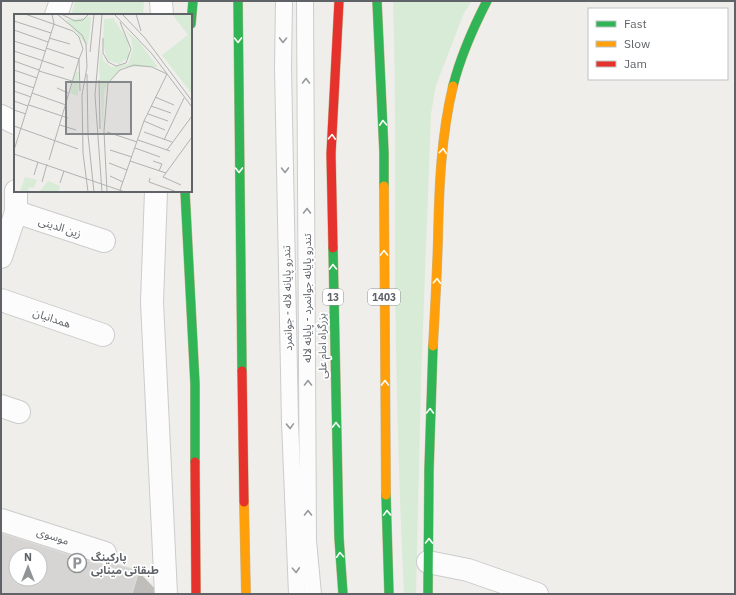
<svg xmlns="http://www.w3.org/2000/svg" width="736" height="595" font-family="'IBM Plex Sans','Noto Sans Arabic',sans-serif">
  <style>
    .green { fill: #d8ebd6 }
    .shadow { fill: #0003; fill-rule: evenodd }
    .building { fill: #d6d5d3; stroke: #deddd9; fill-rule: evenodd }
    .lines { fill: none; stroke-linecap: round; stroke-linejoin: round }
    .lane-casing { stroke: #cbcccc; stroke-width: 18 }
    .street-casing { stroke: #cbcccc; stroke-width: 24 }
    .fast-casing { stroke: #c8b996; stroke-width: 10 }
    .slow-casing { stroke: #c8b996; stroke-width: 10 }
    .jam-casing { stroke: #c8b996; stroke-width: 10 }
    .lane { stroke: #fdfcfc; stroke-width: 16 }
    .street { stroke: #fdfcfc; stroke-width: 22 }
    .fast { stroke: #30b455; stroke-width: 9 }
    .slow { stroke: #ff9f0a; stroke-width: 9 }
    .jam { stroke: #e5322d; stroke-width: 9 }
    .oneway { stroke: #fff }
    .oneway2 { stroke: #96999c }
    .labels { text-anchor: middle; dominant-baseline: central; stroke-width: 3.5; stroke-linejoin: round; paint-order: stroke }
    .shield { fill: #fff; stroke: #8f9295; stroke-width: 1 }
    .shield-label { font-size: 10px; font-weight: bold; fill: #5f6368 }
    .street-label { font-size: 11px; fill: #5f6368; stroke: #fff }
    .poi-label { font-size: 11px; font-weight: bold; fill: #5f6368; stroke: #fff; text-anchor: start }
    .inset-road { fill: none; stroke: #b1b2b2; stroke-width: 1 }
    .view { fill: #84888a; fill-opacity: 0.15; stroke: #84888a; stroke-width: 2 }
    .inset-edge { fill: none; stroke: #5f6368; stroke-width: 2 }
  </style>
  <rect width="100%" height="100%" fill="#efeeea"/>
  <!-- green -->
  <g class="green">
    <path d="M75 1H144L143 15H71Z"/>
    <path d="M393 1H472L464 13 436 85 431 114 421 379 416 594H404C399 488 396 382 395 276 395 185 396 93 393 1Z"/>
  </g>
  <!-- shadow -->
  <path class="shadow" d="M1 534 101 566 139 572 160 594H1ZM16 555H40V579H16Z"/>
  <!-- building -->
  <path class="building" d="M1 533 101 565H107L113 563 139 571 132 594H1ZM16 555H40V579H16Z"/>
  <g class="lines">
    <!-- lane casing -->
    <g class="lane-casing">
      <g id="lane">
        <path d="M284 1 283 67 290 422 297 594"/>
        <path d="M305 1 308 541 313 594"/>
      </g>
    </g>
    <!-- street casing -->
    <g class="street-casing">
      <g id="street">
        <path d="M161 1 162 15"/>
        <path d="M56 15 61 1"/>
        <path d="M1 116 15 123"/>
        <path d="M156 191 152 302 166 594"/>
        <path d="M16 212 104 241"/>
        <path d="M1 257 16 212V191"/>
        <path d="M1 300 103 335"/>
        <path d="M1 406 19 412"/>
        <path d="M1 520 105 553"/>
        <path d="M428 562 468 570 537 594"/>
      </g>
    </g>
    <!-- fast casing -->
    <g class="fast-casing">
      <g id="fast">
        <path d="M238 1 242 371"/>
        <path d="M377 1 384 153V186"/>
        <path d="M191 24 193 1"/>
        <path d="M453 86C461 55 472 30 487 1"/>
        <path d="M185 191 195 384V462"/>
        <path d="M333 248 339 538 343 594"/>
        <path d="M386 495 389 594"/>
        <path d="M428 594 429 470 433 346"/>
      </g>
    </g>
    <!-- slow casing -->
    <g class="slow-casing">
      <g id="slow">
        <path d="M384 186 386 495"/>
        <path d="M433 346C435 310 437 274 438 239 439 188 441 136 453 86"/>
        <path d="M244 502 246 594"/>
      </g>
    </g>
    <!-- jam casing -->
    <g class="jam-casing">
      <g id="jam">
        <path d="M333 248 331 154 339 1"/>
        <path d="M242 371 244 502"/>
        <path d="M195 462 196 594"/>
      </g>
    </g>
    <!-- lane -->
    <use href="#lane" class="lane"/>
    <!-- street -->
    <use href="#street" class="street"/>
    <!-- fast -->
    <use href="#fast" class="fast"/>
    <!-- slow -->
    <use href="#slow" class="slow"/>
    <!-- jam -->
    <use href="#jam" class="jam"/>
  </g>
  <!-- one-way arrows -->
  <defs><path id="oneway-chevron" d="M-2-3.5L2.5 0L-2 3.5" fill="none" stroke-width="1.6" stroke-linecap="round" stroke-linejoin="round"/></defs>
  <g class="oneway">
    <use href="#oneway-chevron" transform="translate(238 40) rotate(89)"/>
    <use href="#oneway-chevron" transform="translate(383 123) rotate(-93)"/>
    <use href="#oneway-chevron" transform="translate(332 137) rotate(-87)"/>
    <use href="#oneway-chevron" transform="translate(443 151) rotate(-84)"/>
    <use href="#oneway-chevron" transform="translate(239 170) rotate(89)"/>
    <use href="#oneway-chevron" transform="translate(384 253) rotate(-90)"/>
    <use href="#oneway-chevron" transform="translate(333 267) rotate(-91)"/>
    <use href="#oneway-chevron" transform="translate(437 281) rotate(-87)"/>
    <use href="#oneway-chevron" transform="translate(385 383) rotate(-90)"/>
    <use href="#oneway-chevron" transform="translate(430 411) rotate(-89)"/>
    <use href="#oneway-chevron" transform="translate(336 425) rotate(-91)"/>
    <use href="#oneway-chevron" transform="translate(387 513) rotate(-92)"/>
    <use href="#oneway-chevron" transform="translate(429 541) rotate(-89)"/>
    <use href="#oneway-chevron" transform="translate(340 555) rotate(-94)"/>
  </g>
  <g class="oneway2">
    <use href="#oneway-chevron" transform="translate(283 40) rotate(91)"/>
    <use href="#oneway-chevron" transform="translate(306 81) rotate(-90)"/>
    <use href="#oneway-chevron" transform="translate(285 170) rotate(89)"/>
    <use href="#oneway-chevron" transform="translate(307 211) rotate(-90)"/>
    <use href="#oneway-chevron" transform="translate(308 383) rotate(-90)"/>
    <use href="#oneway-chevron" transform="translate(290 426) rotate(88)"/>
    <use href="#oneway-chevron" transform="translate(308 513) rotate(-90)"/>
    <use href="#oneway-chevron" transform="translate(296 570) rotate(87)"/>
  </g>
  <!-- icons -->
  <defs>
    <g id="parking-ring" transform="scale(1)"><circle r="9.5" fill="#fff" stroke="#919496" stroke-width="1.5"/><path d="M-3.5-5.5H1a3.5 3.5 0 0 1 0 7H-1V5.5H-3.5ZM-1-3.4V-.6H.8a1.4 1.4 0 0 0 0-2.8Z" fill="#919496"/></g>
  </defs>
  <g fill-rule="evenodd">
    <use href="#parking-ring" x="77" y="563"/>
  </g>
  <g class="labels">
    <!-- shield labels -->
    <g class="shield">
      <rect x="323" y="289" width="20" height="16" rx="3"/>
      <rect x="368" y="289" width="32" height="16" rx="3"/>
    </g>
    <g class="shield-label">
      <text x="333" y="297">13</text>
      <text x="384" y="297">1403</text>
    </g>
    <!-- street labels -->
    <g class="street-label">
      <text transform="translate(60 227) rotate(18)">زین الدینی</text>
      <text transform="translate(287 298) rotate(-91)">تندرو پایانه لاله - جوانمرد</text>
      <text transform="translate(307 298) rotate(-90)">تندرو پایانه جوانمرد - پایانه لاله</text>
      <text transform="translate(52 318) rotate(19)">همدانیان</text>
      <text transform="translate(322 346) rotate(-91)">بزرگراه امام علی</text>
      <text transform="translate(53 536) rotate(18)">موسوی</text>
    </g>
    <!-- poi labels -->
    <g class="poi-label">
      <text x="91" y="557">پارکینگ<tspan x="91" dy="13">طبقاتی مینابی</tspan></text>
    </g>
  </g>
  <!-- overview -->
  <g transform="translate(14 14)">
    <rect width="178" height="178" fill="#efeeea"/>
    <path d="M158 0H178V80L148 41 174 21ZM77 3 75 24 73 32 52 6ZM99 4 115 28V43L105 50 93 46 89 28 90 5ZM110 15 125 28 144 53H109L93 69 90 78 89 120 85 52 87 35 89 46 97 53 114 50 119 35 117 24ZM62 57 65 59 64 82 56 79ZM11 163 23 166 20 174 15 173 14 178H6ZM34 167 46 172 44 178 26 177Z" fill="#d8ebd6"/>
    <path class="inset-road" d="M11 0 59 17 65 23 69 35 65 45 66 77M43 0 68 21 72 30 73 53 68 81 69 139 74 178M47 0 61 7 69 6 75 0M100 0 138 40 178 93M108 0 131 24 178 87M122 0 127 17M0 7 37 19M0 16 34 28M35 24 56 30M89 24V39L94 48 102 52 112 49 117 35 106 8M0 27 31 37M32 34 65 45 35 146M0 37 50 54M76 38 80 0M0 47 25 56M0 56 23 64M25 57 58 67M73 60 74 121 80 178M85 66 86 115M0 67 20 74M43 74 54 79M0 77 17 83M18 79 52 91M141 83 160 91M0 87 14 92M15 91 54 104M137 92 157 99M0 96 12 100M134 100 154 107M130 107 151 116M46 111 62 116M0 112 64 135M93 118 123 128M130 118 158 128M124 126 156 137M150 126 170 84M121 134 146 143M0 136 40 10 38 0M96 136 118 143M153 136 178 102M0 140 111 178M116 147 152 159M139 147 148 150 145 157M95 149 113 156M20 161 24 148M96 162 109 168M136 164 135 168 163 178M28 168 33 150M46 169 50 157M167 171 149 163 178 123M106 176 130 107 153 60M88 178 81 81 88 0M93 178 90 117 94 69 106 56 120 51 138 53 153 60"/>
    <path class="view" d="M52 68H117V120H52Z"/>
    <rect width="178" height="178" class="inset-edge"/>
  </g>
  <!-- border -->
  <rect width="736" height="595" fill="none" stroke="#5f6368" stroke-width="4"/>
  <!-- legend -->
  <rect x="588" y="8" width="140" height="72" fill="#ffffff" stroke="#bfc1c3"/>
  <rect x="596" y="21" width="20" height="6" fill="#30b455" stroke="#bfc1c3"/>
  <text x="624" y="28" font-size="12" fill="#5f6368">Fast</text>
  <rect x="596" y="41" width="20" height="6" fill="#ff9f0a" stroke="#bfc1c3"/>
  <text x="624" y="48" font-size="12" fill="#5f6368">Slow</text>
  <rect x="596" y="61" width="20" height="6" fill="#e5322d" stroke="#bfc1c3"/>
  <text x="624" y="68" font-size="12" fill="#5f6368">Jam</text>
  <!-- north arrow -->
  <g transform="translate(28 567)"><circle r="19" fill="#ffffff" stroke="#bfc1c3"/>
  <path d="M0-3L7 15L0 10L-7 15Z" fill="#919496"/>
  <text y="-6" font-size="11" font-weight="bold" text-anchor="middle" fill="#5f6368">N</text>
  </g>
</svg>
